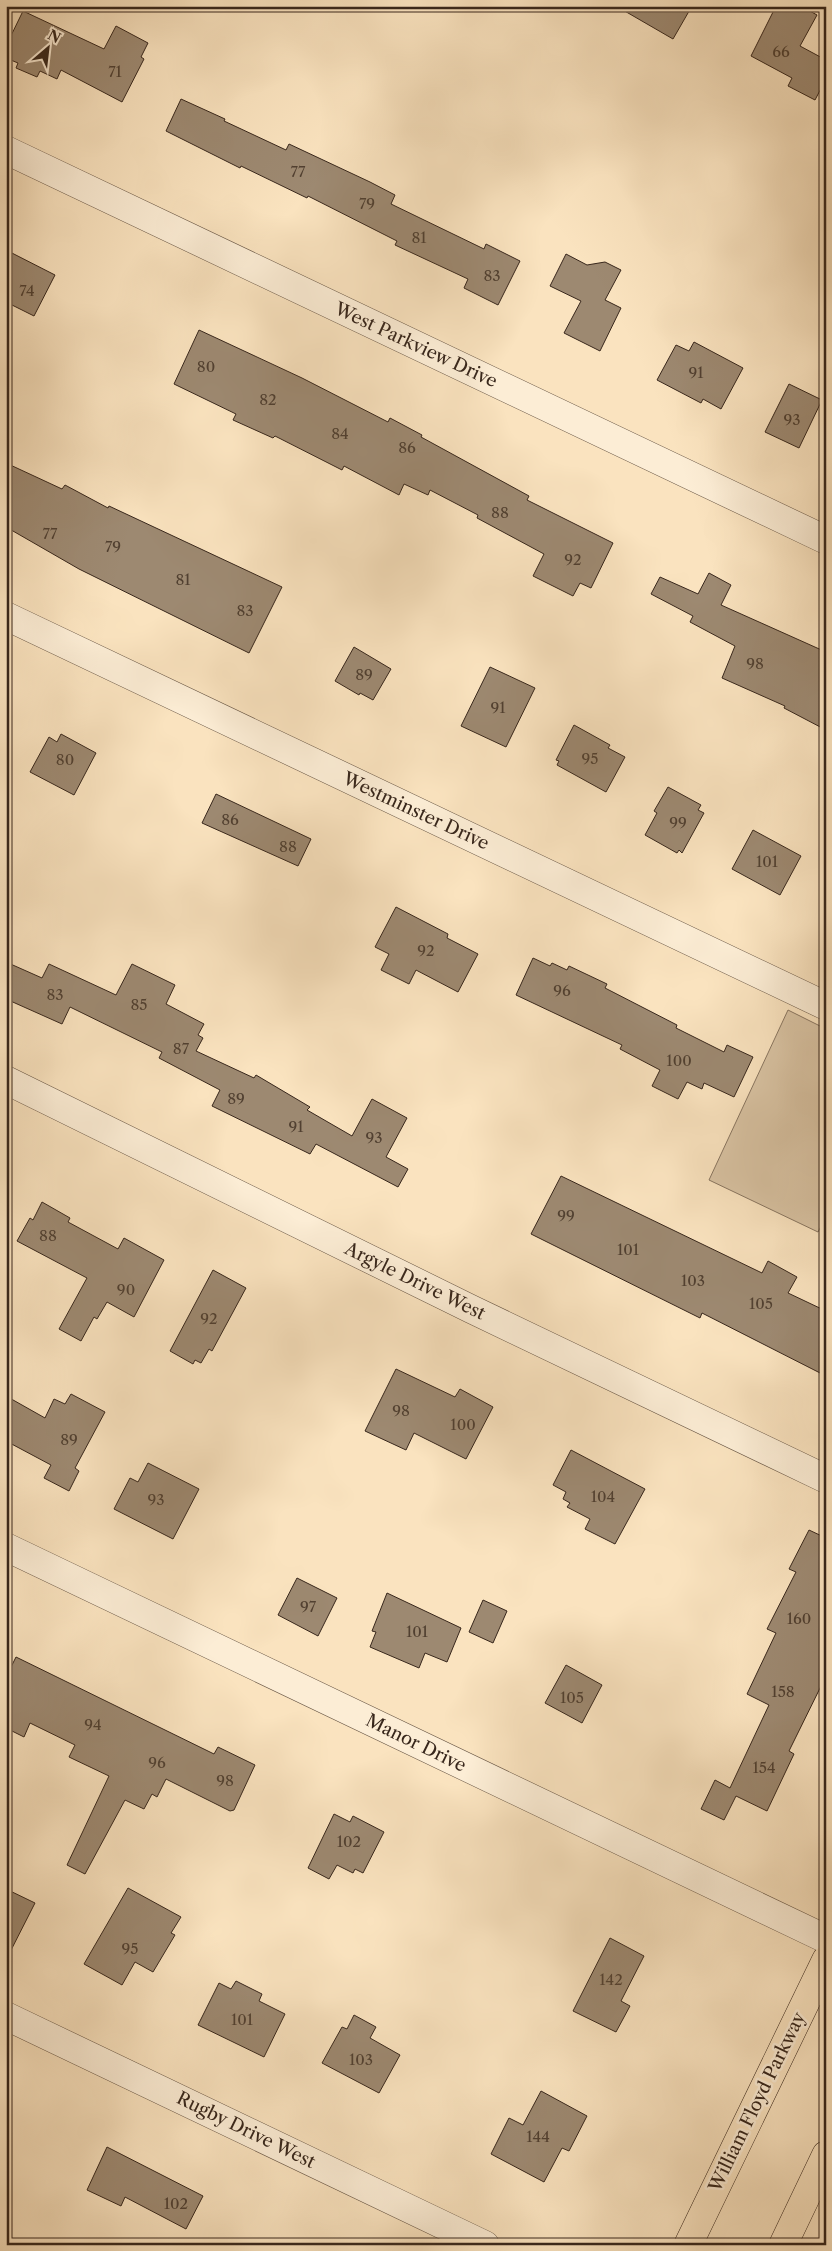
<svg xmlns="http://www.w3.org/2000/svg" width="832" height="2251" font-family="'Libre Caslon Text',serif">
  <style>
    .green { fill: #d9c3a3; stroke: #887560 }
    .building { fill: #9d8971; stroke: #38271c }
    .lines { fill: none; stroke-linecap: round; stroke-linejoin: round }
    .minor-casing { stroke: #685645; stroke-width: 29 }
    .highway-casing { stroke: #38271c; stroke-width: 29 }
    .minor { stroke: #fcedd5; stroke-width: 28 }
    .highway { stroke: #fae3bf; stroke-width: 28 }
    .labels { text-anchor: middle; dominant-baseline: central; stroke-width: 5; stroke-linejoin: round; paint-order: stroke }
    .number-label { font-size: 15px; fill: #514031 }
    .street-label { font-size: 18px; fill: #38271c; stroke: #fcedd5 }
  </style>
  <rect width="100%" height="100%" fill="#fae3bf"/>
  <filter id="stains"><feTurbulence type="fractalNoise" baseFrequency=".004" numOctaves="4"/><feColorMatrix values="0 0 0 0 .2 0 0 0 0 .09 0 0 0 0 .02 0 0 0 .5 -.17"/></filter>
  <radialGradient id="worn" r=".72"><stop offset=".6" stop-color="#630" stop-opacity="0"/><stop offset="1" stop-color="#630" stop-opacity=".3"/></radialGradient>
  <!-- green -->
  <path class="green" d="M788 1010 826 1029V1217L818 1232 709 1180Z"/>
  <!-- building -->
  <g class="building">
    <path d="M616 6H692L673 39Z"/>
    <path d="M776 6H801L817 15 800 46 826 60V79L815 100 788 86 792 78 751 56Z"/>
    <path d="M23 11 104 49 116 26 148 43 141 57 144 59 122 102 61 70 57 79 40 71 37 77 16 68 18 63 6 58V46Z"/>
    <path d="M181 99 225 119 224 121 286 150 289 144 370 182 395 195 391 204 484 249 486 244 520 261 498 305 464 288 468 279 395 245 397 241 308 196 307 198 241 166 240 168 166 131Z"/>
    <path d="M6 250 55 275 34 316 6 302Z"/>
    <path d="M566 254 587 265 605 262 621 270 605 300 621 308 600 351 564 333 581 301 550 286Z"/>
    <path d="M199 330 302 378 388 422 390 418 422 435 421 437 529 496 527 500 613 543 591 588 580 583 573 596 533 576 544 554 477 518 478 515 430 490 428 495 404 484 399 495 344 466 342 470 275 436 273 438 233 420 236 414 174 384Z"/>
    <path d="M694 342 743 368 721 409 703 399 701 403 657 380 676 345 689 351Z"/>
    <path d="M789 384 822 400 799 448 765 432Z"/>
    <path d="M6 463 62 489 65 485 108 508 109 506 282 587 249 653 79 569 6 527Z"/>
    <path d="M709 573 731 585 721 605 826 652V730L784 708 785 706 722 678 735 646 690 622 693 616 651 594 660 577 698 594Z"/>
    <path d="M354 647 391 669 373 700 360 693 359 695 335 681Z"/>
    <path d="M490 667 535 688 506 747 461 726Z"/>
    <path d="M574 725 610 745 608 748 625 757 606 792 557 765 559 761 556 760Z"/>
    <path d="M61 734 96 753 74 795 30 772 49 737 57 742Z"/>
    <path d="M668 787 701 805 698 810 704 813 682 853 679 850 677 853 645 835 657 813 654 811Z"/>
    <path d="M216 794 311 839 298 866 202 823Z"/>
    <path d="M753 830 801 856 780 895 732 869Z"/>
    <path d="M396 907 448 934 447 938 478 954 458 992 416 970 409 984 381 970 389 954 375 947Z"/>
    <path d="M533 958 550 966 552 963 567 970 569 966 607 984 605 988 677 1025 676 1028 724 1052 727 1045 753 1057 734 1097 704 1083 702 1089 687 1082 678 1099 652 1086 660 1070 620 1049 622 1045 516 995Z"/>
    <path d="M6 962 42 978 49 964 116 995 132 964 175 985 166 1004 204 1024 198 1035 203 1038 196 1051 254 1078 256 1075 310 1107 307 1110 352 1136 372 1099 407 1118 386 1157 408 1169 398 1187 316 1144 310 1154 212 1106 220 1090 159 1058 162 1052 70 1007 62 1024 6 999Z"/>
    <path d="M561 1176 762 1273 768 1261 797 1277 788 1293 826 1311V1376L702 1313 700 1318 531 1234Z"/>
    <path d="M42 1202 70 1218 68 1222 118 1249 124 1238 164 1260 134 1317 107 1302 97 1319 94 1317 81 1341 59 1329 87 1278 17 1241 30 1218 33 1220Z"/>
    <path d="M213 1270 246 1288 212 1351 209 1349 201 1363 195 1360 193 1364 170 1351Z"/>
    <path d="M396 1369 455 1397 460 1389 493 1407 466 1459 414 1433 406 1450 365 1431Z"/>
    <path d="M71 1394 105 1412 75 1468 79 1471 69 1491 44 1478 51 1465 6 1441V1396L45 1418 54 1399 65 1404Z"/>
    <path d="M571 1450 645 1489 615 1544 585 1529 590 1519 567 1507 570 1503 563 1499 566 1492 553 1485Z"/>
    <path d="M148 1463 199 1489 173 1539 114 1509 130 1478 138 1482Z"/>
    <path d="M809 1530 826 1538V1676L789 1751 794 1754 767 1811 736 1796 724 1820 701 1809 715 1780 730 1788 769 1705 747 1694 776 1633 767 1629 796 1572 789 1569Z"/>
    <path d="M297 1578 337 1598 318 1636 278 1615Z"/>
    <path d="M387 1593 461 1628 447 1662 425 1653 419 1668 370 1647 376 1632 372 1631Z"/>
    <path d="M483 1600 507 1611 493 1643 469 1632Z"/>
    <path d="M16 1657 214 1754 218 1747 255 1765 234 1810 230 1811 166 1779 157 1797 152 1794 144 1809 125 1800 85 1874 67 1865 109 1776 69 1757 75 1745 30 1723 24 1737 6 1728V1677Z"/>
    <path d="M566 1665 602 1685 582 1723 545 1703Z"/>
    <path d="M334 1814 350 1822 353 1816 384 1832 363 1873 355 1869 353 1873 337 1865 329 1879 308 1868Z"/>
    <path d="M128 1888 181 1917 171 1933 175 1935 153 1972 135 1962 122 1985 84 1964Z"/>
    <path d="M6 1889 35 1903 6 1960Z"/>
    <path d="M610 1938 644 1956 621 2001 630 2006 616 2032 573 2011Z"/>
    <path d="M236 1981 262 1994 259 2001 285 2014 264 2057 198 2025 219 1983 231 1989Z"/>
    <path d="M354 2015 376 2027 370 2038 400 2055 379 2093 322 2063 342 2027 347 2029Z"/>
    <path d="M541 2091 587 2116 569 2151 562 2148 544 2182 491 2154 509 2118 523 2125Z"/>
    <path d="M107 2147 203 2196 186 2229 125 2197 121 2206 87 2190Z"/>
  </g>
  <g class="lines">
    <!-- minor casing -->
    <g class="minor-casing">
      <g id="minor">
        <path d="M6 150 826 540"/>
        <path d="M6 616 826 1006"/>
        <path d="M6 1080 471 1309 826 1479"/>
        <path d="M6 1547 826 1939"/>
        <path d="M6 2016 485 2245"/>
      </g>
    </g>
    <!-- highway casing -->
    <g class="highway-casing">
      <g id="highway">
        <path d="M688 2245 826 1960"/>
        <path d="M783 2245 826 2155"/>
      </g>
    </g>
    <!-- minor -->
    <use href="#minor" class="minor"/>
    <!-- highway -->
    <use href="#highway" class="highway"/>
  </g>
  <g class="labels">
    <!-- number labels -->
    <g class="number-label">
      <text x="781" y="51">66</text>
      <text x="115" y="71">71</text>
      <text x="298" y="171">77</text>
      <text x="367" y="203">79</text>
      <text x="419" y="237">81</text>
      <text x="492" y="275">83</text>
      <text x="27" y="290">74</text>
      <text x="206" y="366">80</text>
      <text x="696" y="372">91</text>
      <text x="268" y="399">82</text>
      <text x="792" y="419">93</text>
      <text x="340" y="433">84</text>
      <text x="407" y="447">86</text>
      <text x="500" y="512">88</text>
      <text x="50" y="533">77</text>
      <text x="113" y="546">79</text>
      <text x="573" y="559">92</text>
      <text x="183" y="579">81</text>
      <text x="245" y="610">83</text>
      <text x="755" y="663">98</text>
      <text x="364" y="674">89</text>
      <text x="498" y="707">91</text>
      <text x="590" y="758">95</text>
      <text x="65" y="759">80</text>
      <text x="230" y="819">86</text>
      <text x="678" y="822">99</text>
      <text x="288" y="846">88</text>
      <text x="767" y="861">101</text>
      <text x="426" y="950">92</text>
      <text x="562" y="990">96</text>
      <text x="55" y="994">83</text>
      <text x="139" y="1004">85</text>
      <text x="181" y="1048">87</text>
      <text x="679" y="1060">100</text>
      <text x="236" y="1098">89</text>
      <text x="296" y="1126">91</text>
      <text x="374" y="1137">93</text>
      <text x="566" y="1215">99</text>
      <text x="48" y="1235">88</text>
      <text x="628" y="1249">101</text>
      <text x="693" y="1280">103</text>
      <text x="126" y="1289">90</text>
      <text x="761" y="1303">105</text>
      <text x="209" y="1318">92</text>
      <text x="401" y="1410">98</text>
      <text x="463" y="1424">100</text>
      <text x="69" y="1439">89</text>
      <text x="603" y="1496">104</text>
      <text x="156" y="1499">93</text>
      <text x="308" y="1606">97</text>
      <text x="799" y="1618">160</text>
      <text x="417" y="1631">101</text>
      <text x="783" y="1691">158</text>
      <text x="572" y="1697">105</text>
      <text x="93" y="1724">94</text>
      <text x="157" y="1762">96</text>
      <text x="764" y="1767">154</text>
      <text x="225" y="1780">98</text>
      <text x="349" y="1841">102</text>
      <text x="130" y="1948">95</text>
      <text x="611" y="1979">142</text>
      <text x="242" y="2019">101</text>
      <text x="361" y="2059">103</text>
      <text x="538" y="2136">144</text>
      <text x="176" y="2203">102</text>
    </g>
    <!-- street labels -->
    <g class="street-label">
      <text transform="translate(416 345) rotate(25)">West Parkview Drive</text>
      <text transform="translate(416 811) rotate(25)">Westminster Drive</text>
      <text transform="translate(415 1281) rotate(26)">Argyle Drive West</text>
      <text transform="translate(416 1743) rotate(26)">Manor Drive</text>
      <text transform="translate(757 2102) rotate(-64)">William Floyd Parkway</text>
      <text transform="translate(246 2130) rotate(26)">Rugby Drive West</text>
    </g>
  </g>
  <!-- margin -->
  <rect width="832" height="2251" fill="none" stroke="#fae3bf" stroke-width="25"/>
  <rect x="8" y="8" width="817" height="2236" fill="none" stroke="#38271c" stroke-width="2.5"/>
  <rect x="12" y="12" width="807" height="2226" fill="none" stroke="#38271c"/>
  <!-- north arrow -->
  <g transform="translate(48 48) rotate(28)" stroke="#fcedd5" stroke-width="4" paint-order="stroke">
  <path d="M0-4L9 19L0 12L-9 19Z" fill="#38271c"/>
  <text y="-8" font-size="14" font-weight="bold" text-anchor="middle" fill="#38271c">N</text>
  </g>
  <rect width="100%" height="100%" filter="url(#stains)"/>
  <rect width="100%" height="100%" fill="url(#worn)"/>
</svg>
